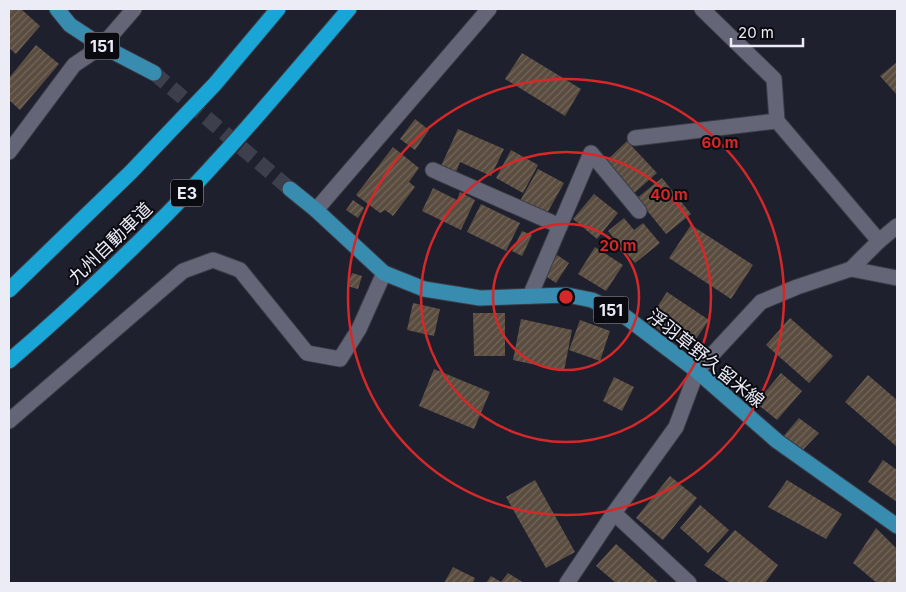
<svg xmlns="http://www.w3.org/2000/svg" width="906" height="592" font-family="Inter,'Noto Sans JP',sans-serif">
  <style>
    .building { fill: url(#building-hatch) }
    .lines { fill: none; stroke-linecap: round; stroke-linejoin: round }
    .primary-tunnel { stroke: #3e3f4c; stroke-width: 15; stroke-dasharray: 15 8; stroke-linecap: butt }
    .minor-casing { stroke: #3b3c47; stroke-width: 17 }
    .primary-casing { stroke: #3b3c47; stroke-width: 17 }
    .motorway-casing { stroke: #3b3c47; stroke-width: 17 }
    .minor { stroke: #646677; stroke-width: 15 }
    .primary { stroke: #378caf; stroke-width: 15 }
    .motorway { stroke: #19a5d5; stroke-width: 15 }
    .ring { fill: none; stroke: #d62828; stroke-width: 2.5 }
    .labels { text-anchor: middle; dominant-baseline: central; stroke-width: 4; stroke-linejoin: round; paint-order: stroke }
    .shield { fill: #0a0b11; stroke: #a8a8b1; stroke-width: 1 }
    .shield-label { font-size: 16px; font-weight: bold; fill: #ebecf6 }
    .street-label { font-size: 18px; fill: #ebecf6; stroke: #0a0b11 }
    .centre { fill: #d62828; stroke: #0a0b11; stroke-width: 2.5 }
    .ring-label { font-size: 15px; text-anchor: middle; font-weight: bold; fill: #d62828; stroke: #0a0b11; stroke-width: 4; stroke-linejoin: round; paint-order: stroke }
  </style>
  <defs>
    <pattern id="building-hatch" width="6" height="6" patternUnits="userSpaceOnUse" patternTransform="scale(1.25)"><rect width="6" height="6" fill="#5a4d40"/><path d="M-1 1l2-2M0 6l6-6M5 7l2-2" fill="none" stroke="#72675c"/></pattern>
  </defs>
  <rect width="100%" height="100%" fill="#1f202e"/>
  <!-- building -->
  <g class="building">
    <path d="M9 9H21L40 26 16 54 9 48Z"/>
    <path d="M36 45 59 64 20 110 9 100V78Z"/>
    <path d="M522 53 581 89 565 116 505 79Z"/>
    <path d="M897 62V95L880 76Z"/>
    <path d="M415 119 429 130 415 150 400 139Z"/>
    <path d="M458 129 504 149 491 176 460 162 456 172 441 166Z"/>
    <path d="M627 141 657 173 633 194 604 163Z"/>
    <path d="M393 147 419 168 409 182 415 187 393 216 385 210 380 213 356 195Z"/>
    <path d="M511 150 538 165 523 193 496 178Z"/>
    <path d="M538 169 564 183 546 215 520 201Z"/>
    <path d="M662 178 691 214 666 234 637 198Z"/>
    <path d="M433 188 457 200 460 192 475 200 461 230 422 211Z"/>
    <path d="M594 194 618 213 597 239 573 219Z"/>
    <path d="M353 200 364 208 358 218 346 210Z"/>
    <path d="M481 204 520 223 506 251 467 232Z"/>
    <path d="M624 218 634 230 643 223 660 243 635 263 608 231Z"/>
    <path d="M691 225 753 265 731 299 669 258Z"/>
    <path d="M522 231 532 235 522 256 512 251Z"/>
    <path d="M595 247 623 265 606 291 578 274Z"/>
    <path d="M557 255 569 263 556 283 544 275Z"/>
    <path d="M352 273 362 276 358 289 347 286Z"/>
    <path d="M667 292 709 320 689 349 647 322Z"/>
    <path d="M413 303 440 309 434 336 407 330Z"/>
    <path d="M473 313H505V356H474Z"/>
    <path d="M790 318 833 356 809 383 766 345Z"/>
    <path d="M521 319 572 330 564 371 513 360Z"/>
    <path d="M580 320 610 331 600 361 569 350Z"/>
    <path d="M434 369 490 392 474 429 419 406Z"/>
    <path d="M781 373 802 391 777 420 756 403Z"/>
    <path d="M868 375 897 400 896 446 845 402Z"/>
    <path d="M614 377 634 387 622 411 603 401Z"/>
    <path d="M799 418 819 433 800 453 782 438Z"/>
    <path d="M883 460 897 470V502L868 482Z"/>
    <path d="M670 476 697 498 663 540 636 518Z"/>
    <path d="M535 480 575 552 546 568 506 497Z"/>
    <path d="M787 480 842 514 826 539 768 507Z"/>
    <path d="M700 505 729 530 708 553 680 528Z"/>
    <path d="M876 528 897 549V583H877L853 563Z"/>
    <path d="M735 530 778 565 765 583H730L704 565Z"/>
    <path d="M616 544 657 581 655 583H616L596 566Z"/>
    <path d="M453 567 475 578 473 583H444Z"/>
    <path d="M508 573 524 583H486L491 576 501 582Z"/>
  </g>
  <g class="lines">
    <!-- primary-tunnel -->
    <path class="primary-tunnel" d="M154 73 290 189"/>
    <!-- minor casing -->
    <g class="minor-casing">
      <g id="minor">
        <path d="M702 9 774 79 777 121 879 241"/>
        <path d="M635 138 777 121"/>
        <path d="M9 152 74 65 102 46 134 9"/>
        <path d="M433 170 560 226"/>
        <path d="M316 210 489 9"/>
        <path d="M851 269 897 278"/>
        <path d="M530 296 591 153 639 211"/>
        <path d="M9 421 183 271 213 260 240 270 307 353 340 359 359 329 384 273"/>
        <path d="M567 583 614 513"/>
        <path d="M689 583 614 513 676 427 697 371 761 302 797 287 851 269 879 241 897 226"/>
      </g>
    </g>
    <!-- primary casing -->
    <g class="primary-casing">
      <g id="primary">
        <path d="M57 9 70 25 102 46 154 73"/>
        <path d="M290 189 316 210 384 273 424 289 480 298 567 295 592 300 623 315 697 371 777 441 897 526"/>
      </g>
    </g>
    <!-- motorway casing -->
    <g class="motorway-casing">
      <g id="motorway">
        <path d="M9 290 131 172 215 84 278 9"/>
        <path d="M9 361C64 314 116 265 167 214 231 149 290 78 349 9"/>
      </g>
    </g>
    <!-- minor -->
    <use href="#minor" class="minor"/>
    <!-- primary -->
    <use href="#primary" class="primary"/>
    <!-- motorway -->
    <use href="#motorway" class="motorway"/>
  </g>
  <!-- distance rings -->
  <g class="ring">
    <circle cx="566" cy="297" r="73"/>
    <circle cx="566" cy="297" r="145"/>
    <circle cx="566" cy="297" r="218"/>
  </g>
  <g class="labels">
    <!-- shield labels -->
    <g class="shield">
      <rect x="84.5" y="32.5" width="35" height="27" rx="4"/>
      <rect x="171" y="179.5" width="32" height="27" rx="4"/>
      <rect x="593.5" y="296.5" width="35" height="27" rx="4"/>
    </g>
    <g class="shield-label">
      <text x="102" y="46">151</text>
      <text x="187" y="193">E3</text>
      <text x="611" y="310">151</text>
    </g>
    <!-- street labels -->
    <g class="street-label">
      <text transform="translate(110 243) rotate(-44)">九州自動車道</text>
      <text transform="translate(706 358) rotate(39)">浮羽草野久留米線</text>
    </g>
  </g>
  <circle cx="566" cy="297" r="8" class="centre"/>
  <g class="ring-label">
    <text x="720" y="148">60 m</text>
    <text x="669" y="200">40 m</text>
    <text x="618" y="251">20 m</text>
  </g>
  <!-- border -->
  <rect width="906" height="592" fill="none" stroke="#ebecf6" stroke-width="20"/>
  <!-- scale -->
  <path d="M731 38v8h72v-8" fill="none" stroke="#ebecf6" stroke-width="2.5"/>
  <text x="738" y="38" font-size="15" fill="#ebecf6" stroke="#0a0b11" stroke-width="4" paint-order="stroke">20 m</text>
</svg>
